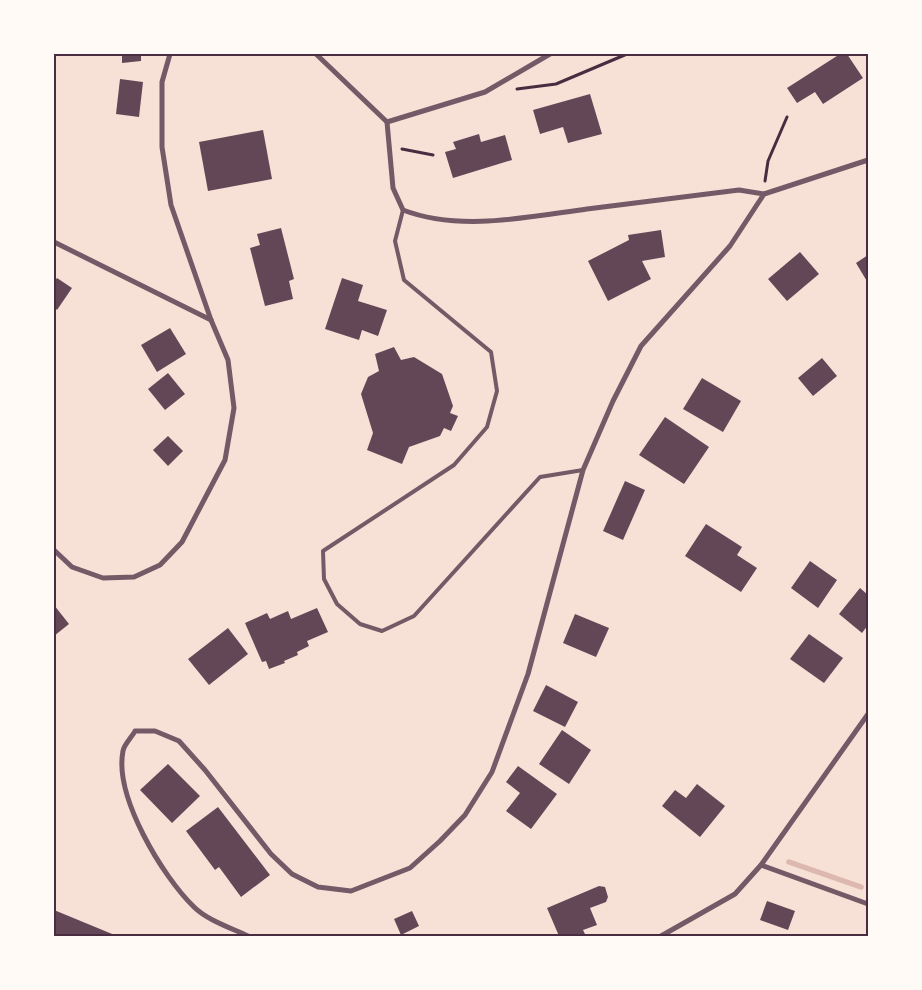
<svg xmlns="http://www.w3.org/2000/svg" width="922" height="990" font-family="'Source Sans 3',sans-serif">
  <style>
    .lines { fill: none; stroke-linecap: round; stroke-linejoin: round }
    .stream { stroke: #dcb8b0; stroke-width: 5.5 }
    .building { fill: #644757 }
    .path { stroke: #4a2c40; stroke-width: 3 }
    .service { stroke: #755966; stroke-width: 4 }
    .minor { stroke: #755966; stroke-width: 5 }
    .neatline { fill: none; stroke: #4a2c40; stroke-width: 2 }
  </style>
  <rect width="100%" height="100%" fill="#f7e1d7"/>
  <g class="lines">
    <!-- stream -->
    <path class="stream" d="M789 862 861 887"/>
  </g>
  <!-- building -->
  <g class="building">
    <path d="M122 54H141V61L122 63Z"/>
    <path d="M840 54H847L863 78 823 104 815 92 797 103 787 88Z"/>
    <path d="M120 79 143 82 139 117 116 114Z"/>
    <path d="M590 94 602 134 568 143 563 127 540 134 533 110Z"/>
    <path d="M263 130 272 179 208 191 199 142Z"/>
    <path d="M479 134 481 142 505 135 512 160 453 178 445 152 456 149 453 142Z"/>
    <path d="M281 228 294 279 289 281 293 299 265 306 250 248 260 245 257 234Z"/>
    <path d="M661 230 665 257 642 261 651 279 608 301 588 261 629 240 628 235Z"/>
    <path d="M800 252 819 274 787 301 768 279Z"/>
    <path d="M868 255V283L856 263Z"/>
    <path d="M57 278 72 288 57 310 54 307V282Z"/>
    <path d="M342 278 363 285 358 301 387 310 378 336 362 330 359 340 325 329Z"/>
    <path d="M170 328 186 354 157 372 141 345Z"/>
    <path d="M394 347 401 360 414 357 442 374 453 406 450 413 458 416 451 431 444 428 440 436 409 447 402 464 367 450 373 433 361 394 368 377 379 371 375 354Z"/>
    <path d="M822 358 837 376 813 396 798 378Z"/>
    <path d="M168 373 185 394 165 410 148 389Z"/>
    <path d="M702 378 741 401 723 432 683 409Z"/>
    <path d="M665 417 709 447 684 484 639 455Z"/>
    <path d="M168 436 183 451 168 466 153 450Z"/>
    <path d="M625 481 645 490 623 540 603 531Z"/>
    <path d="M706 524 742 547 737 555 757 568 741 592 685 556Z"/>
    <path d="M810 561 837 580 818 608 791 588Z"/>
    <path d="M860 588 868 595V625L862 633 839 614Z"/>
    <path d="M54 605 69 624 54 636Z"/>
    <path d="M317 608 328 632 307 641 309 646 297 652 298 655 284 661 285 663 269 669 266 661 262 662 245 623 267 613 270 619 288 611 291 619Z"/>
    <path d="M575 614 609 628 596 657 563 643Z"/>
    <path d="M228 628 248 654 209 685 188 659Z"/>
    <path d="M809 634 843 658 824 683 790 659Z"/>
    <path d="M546 685 578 702 565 727 533 711Z"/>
    <path d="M562 730 591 750 569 784 539 764Z"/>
    <path d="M168 764 200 796 172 823 140 790Z"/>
    <path d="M518 766 557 794 531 829 506 811 520 793 506 782Z"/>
    <path d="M697 784 725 806 700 837 662 806 675 790 686 798Z"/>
    <path d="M218 807 270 875 241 897 219 867 215 870 186 831Z"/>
    <path d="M599 886 605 887 608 897 606 902 590 908 597 925 583 930 586 936H559L547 908Z"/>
    <path d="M767 901 795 911 788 930 760 920Z"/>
    <path d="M54 910 117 936H54Z"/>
    <path d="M412 911 419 926 401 935 394 919Z"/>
  </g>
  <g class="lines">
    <!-- path -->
    <g class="path">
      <path d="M517 89 556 84 627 54"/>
      <path d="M402 149 433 155"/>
      <path d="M765 181 768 161 787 117"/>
    </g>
    <!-- service -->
    <path class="service" d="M403 210 395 241 404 280 491 352 497 391 487 427 454 465 323 551 324 579 337 604 360 624 382 631 414 616 540 477 583 470"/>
    <!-- minor -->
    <g class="minor">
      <path d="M316 54 387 122"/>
      <path d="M550 54 485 92 387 122 393 188 403 210C460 232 528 217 587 209 638 203 688 196 739 190L764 194"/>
      <path d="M54 242 211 320"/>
      <path d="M54 550 72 567 103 578 134 577 160 565 182 542 225 460 234 408 228 360 211 320 171 205 162 147V82L170 54"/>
      <path d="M761 865 868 904"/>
      <path d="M248 936C231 928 207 920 194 907 162 876 114 796 123 751 124 744 132 737 135 731H155L179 741 205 770 271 854 292 874 318 887 351 891 410 868 440 841 465 815 492 772 528 674 583 470 613 401 641 346 730 246 764 194 868 160"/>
      <path d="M661 936 735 894 761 865 868 714"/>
    </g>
  </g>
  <!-- border -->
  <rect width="922" height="990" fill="none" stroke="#fffaf5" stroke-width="110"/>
  <rect x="55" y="55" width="812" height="880" class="neatline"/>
</svg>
